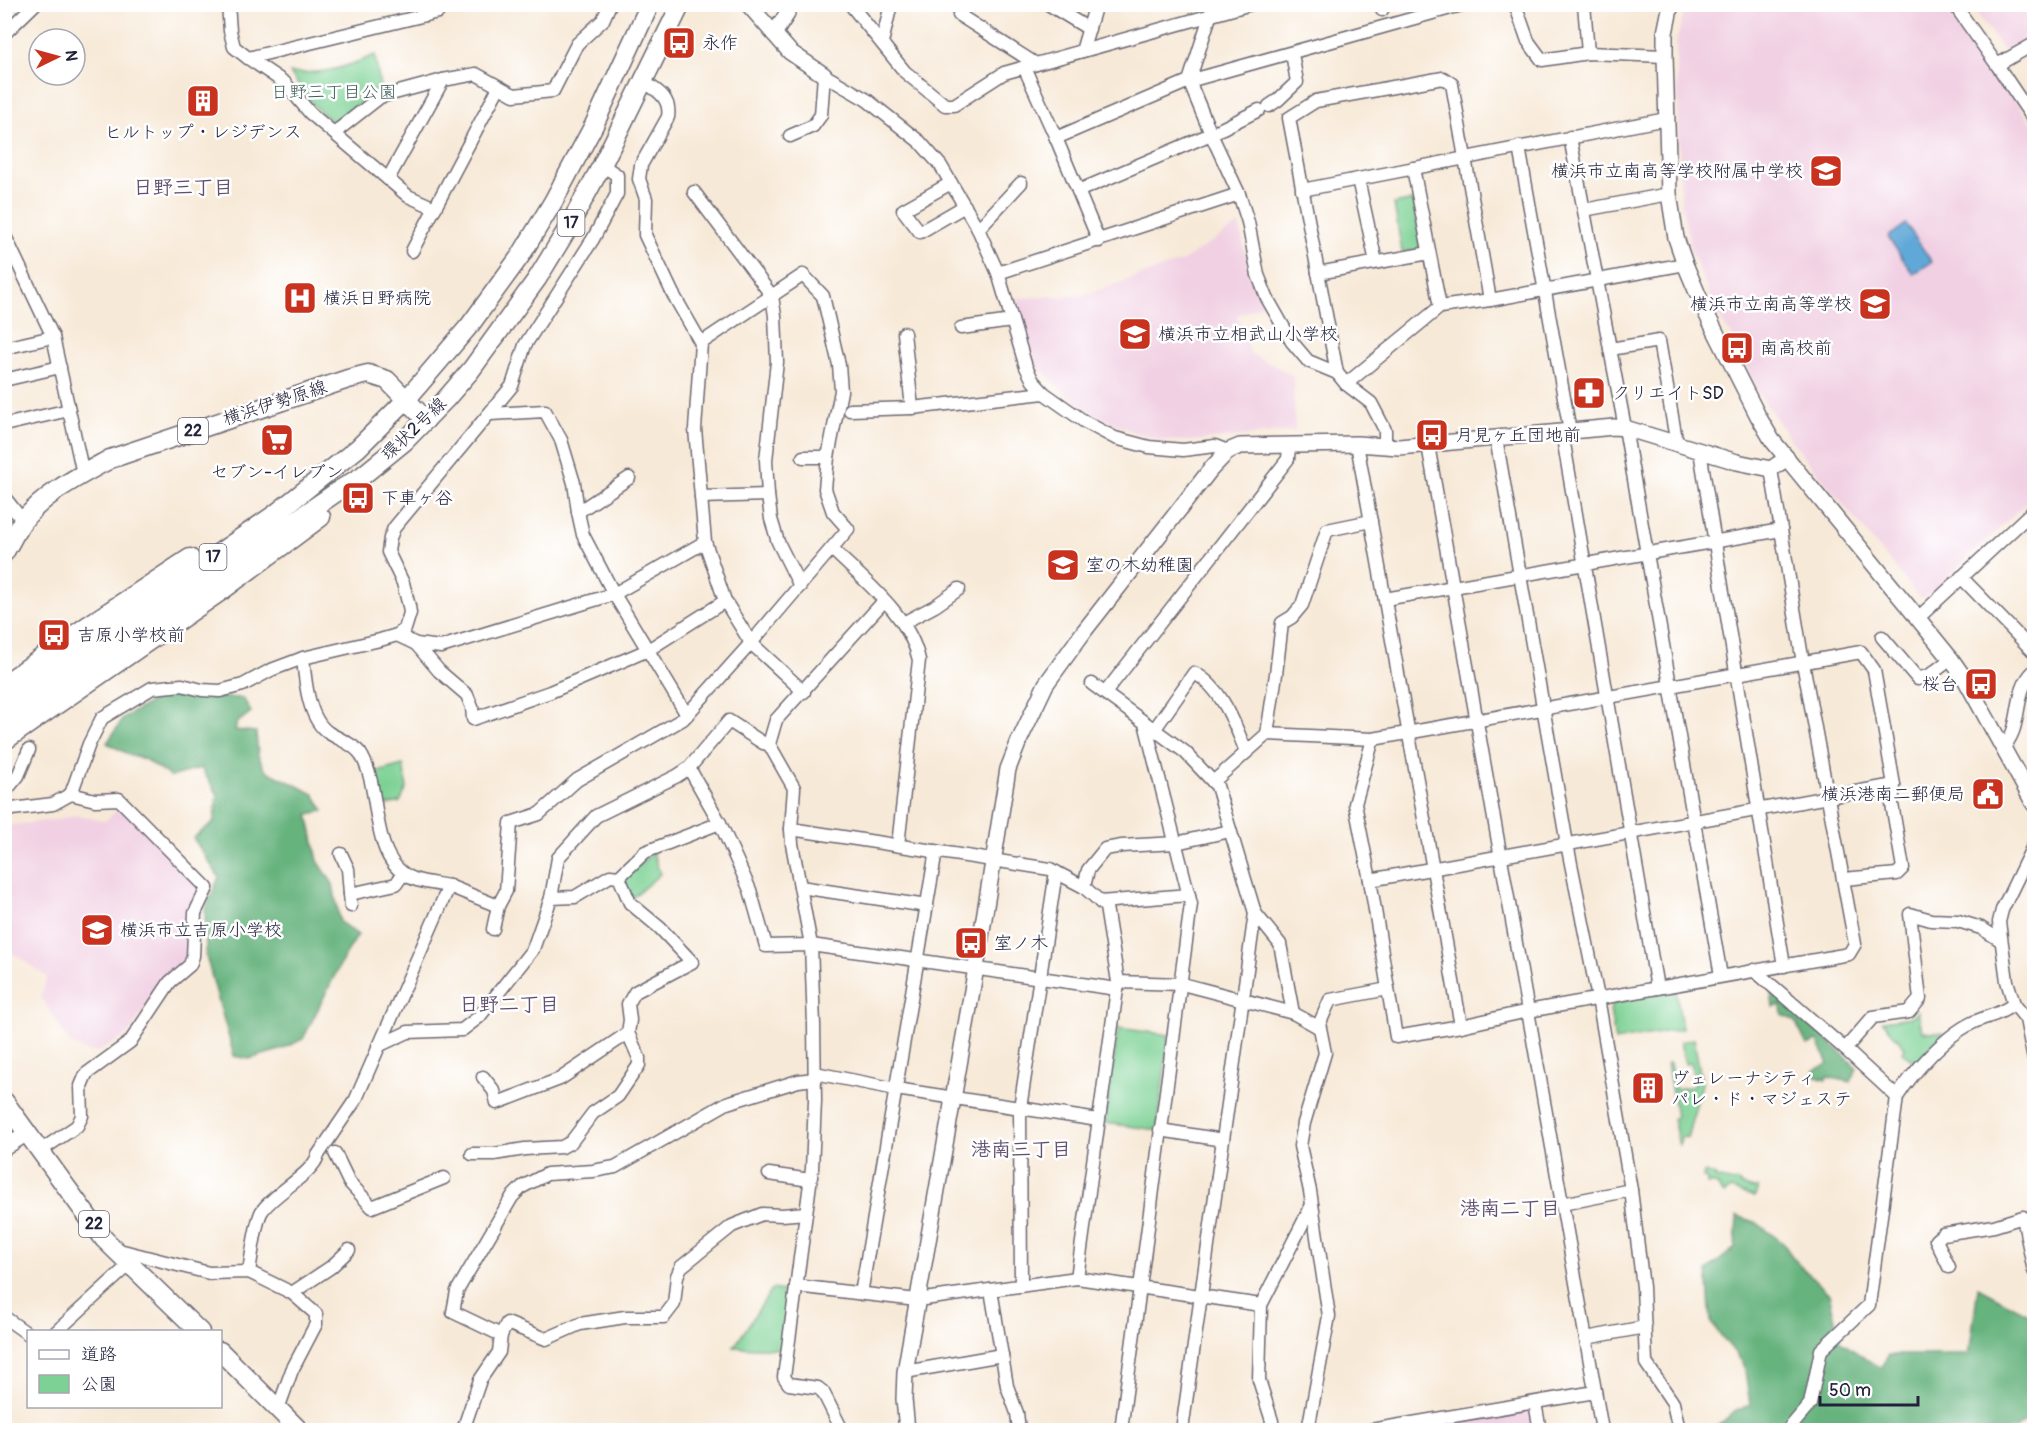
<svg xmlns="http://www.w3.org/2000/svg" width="2039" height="1435" font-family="Pangolin,'Klee One',sans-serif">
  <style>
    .built { fill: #f1d0e3 }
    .green { fill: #7dd194; stroke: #507a68; stroke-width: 1.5 }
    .forest { fill: #66b37e; stroke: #446a5c; stroke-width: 1.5 }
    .water { fill: #60a8d7; stroke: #416589; stroke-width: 1.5 }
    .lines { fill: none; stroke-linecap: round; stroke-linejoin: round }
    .minor-casing { stroke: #6d6872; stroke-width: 15 }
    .tertiary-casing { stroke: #6d6872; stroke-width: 18 }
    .primary-casing { stroke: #6d6872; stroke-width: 21 }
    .minor { stroke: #fff; stroke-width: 12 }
    .tertiary { stroke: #fff; stroke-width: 15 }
    .primary { stroke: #fff; stroke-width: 18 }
    .labels { text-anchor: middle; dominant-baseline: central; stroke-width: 5; stroke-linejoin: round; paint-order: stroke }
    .shield { fill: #fff; stroke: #646476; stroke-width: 1.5 }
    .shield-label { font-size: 16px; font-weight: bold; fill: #22223b }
    .poi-label { font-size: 18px; fill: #22223b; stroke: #fff; text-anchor: start }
    .park-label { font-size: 18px; fill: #425f5a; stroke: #fff }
    .street-label { font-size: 18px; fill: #22223b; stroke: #fff }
    .neighbourhood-label { font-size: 20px; font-weight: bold; fill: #61516f; stroke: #fff }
  </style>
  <rect width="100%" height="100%" fill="#fff"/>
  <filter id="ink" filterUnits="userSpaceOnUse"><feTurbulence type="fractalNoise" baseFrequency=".0167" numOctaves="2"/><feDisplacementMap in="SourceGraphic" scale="12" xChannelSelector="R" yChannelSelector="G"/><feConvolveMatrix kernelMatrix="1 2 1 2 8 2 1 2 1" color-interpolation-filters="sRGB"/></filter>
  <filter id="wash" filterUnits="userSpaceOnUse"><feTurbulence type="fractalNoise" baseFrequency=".008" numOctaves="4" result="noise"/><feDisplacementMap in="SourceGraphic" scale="24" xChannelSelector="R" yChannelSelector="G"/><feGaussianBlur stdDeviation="1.35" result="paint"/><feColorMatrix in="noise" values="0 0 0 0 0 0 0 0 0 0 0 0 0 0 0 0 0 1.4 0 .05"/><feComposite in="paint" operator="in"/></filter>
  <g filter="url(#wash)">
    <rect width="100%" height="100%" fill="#f7e9d7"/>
    <!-- built -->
    <g class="built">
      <path d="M1688 4 1951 5 2034 127V496L1926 597H1919L1793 443 1757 391 1732 335 1721 321 1691 251 1681 201 1676 44 1685 9Z"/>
      <path d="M1971 5H2034V33L2007 50H2003Z"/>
      <path d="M1239 224 1249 272 1264 304 1237 315 1250 353 1293 376 1295 431 1191 441 1160 440 1136 433 1096 415 1068 396 1036 365 1016 298 1084 295 1183 261Z"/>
      <path d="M120 808 200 883 199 891 187 910 191 913 190 951 186 959 164 977 130 1032 123 1038 100 1051 87 1052 71 1044 41 997 47 977 5 947V826L55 820 75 815 105 821Z"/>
      <path d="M1533 1407 1536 1430H1407Z"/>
    </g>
    <!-- green -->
    <g class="green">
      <path d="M375 55 380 87 334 123 312 104 290 73C324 74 344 68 375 55Z"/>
      <path d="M1414 200 1421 245 1417 250 1402 252 1394 204Z"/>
      <path d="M403 765 407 788 400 802 379 807 373 773Z"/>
      <path d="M653 853 660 874 632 898 623 878Z"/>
      <path d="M1676 990 1682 1029 1615 1041 1610 1010 1615 1002Z"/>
      <path d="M1918 1012 1922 1031 1944 1033 1915 1064 1903 1052 1905 1047 1882 1021 1911 1017Z"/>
      <path d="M1118 1028 1169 1035 1157 1130 1105 1123Z"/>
      <path d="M1694 1039 1702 1084 1687 1138 1682 1136 1679 1146 1673 1118 1676 1117 1667 1063H1670L1675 1089 1695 1086 1691 1063 1685 1064 1680 1042Z"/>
      <path d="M1704 1173 1716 1176 1715 1178 1740 1183V1185L1754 1189 1758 1188 1755 1197 1730 1189 1724 1194 1716 1184H1707V1179L1703 1178Z"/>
      <path d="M772 1289 790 1292 781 1349 734 1347Z"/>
    </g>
    <!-- forest -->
    <g class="forest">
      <path d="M162 696 243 698 251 712 237 723 235 730 256 732 258 755 265 770 314 794 324 811 308 814 318 861 333 884 340 922 358 935 344 957 303 1039 280 1050 249 1059 234 1056 206 956 205 910 219 877 193 838 214 822 217 794 201 768 171 777 144 759 128 754 107 743 124 717Z"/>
      <path d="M1771 992 1831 1043 1857 1068 1851 1082 1827 1077 1826 1080 1813 1076 1815 1070 1828 1064 1818 1041 1807 1045 1795 1021 1782 1015 1781 1005 1773 1007Z"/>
      <path d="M1737 1216 1757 1223 1783 1243 1793 1258 1829 1294 1840 1341 1880 1368 1889 1355H1969L1978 1287 2034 1317V1415L2014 1430H1713L1734 1412 1750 1405 1744 1364 1711 1323 1707 1270 1735 1248Z"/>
    </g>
    <!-- water -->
    <path class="water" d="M1906 224 1932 262 1913 274 1888 237Z"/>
  </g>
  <g filter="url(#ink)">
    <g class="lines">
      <!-- minor casing -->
      <g class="minor-casing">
        <g id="minor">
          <path d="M228 4 230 31 234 47 248 58 285 83 310 113 408 196 435 208"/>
          <path d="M850 4 905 72 945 105H954L1004 73 1251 4"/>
          <path d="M966 4 959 15 1036 64"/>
          <path d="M1048 4 1089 29"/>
          <path d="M1214 4 1189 81 1211 134 1239 194 1248 222 1258 275 1267 298 1292 342 1308 361 1337 373 1346 384 1371 403 1385 430V447"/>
          <path d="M1381 4 1382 10"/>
          <path d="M1515 4 1528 41 1542 60 1588 53 1665 56"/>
          <path d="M1584 4 1588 53"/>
          <path d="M1954 4 1997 65 2034 44"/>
          <path d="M4 34 35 4"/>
          <path d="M882 43 891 4"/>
          <path d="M1082 51 1096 4"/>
          <path d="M248 58 438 12"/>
          <path d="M1997 65 2034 120"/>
          <path d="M1024 67 1056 138 1099 241"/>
          <path d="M644 82C658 91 671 98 668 117L641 165 639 179 646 199 645 235 673 294 701 343 695 429 705 542 725 601 751 643 804 692"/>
          <path d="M1269 106 1278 100 1297 82 1293 59"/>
          <path d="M334 133 380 97 443 80 476 74 514 95 553 91 577 44 603 20 610 4"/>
          <path d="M790 136 813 126 821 115 824 75 867 100 920 142 941 166 978 229 998 273 1026 367 1033 381 1044 393 1085 422 1115 438 1149 447 1183 450 1215 446 1228 451"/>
          <path d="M1570 137 1625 428 1721 976"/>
          <path d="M1056 138 1189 81 1465 4"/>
          <path d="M1519 147 1570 431"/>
          <path d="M1413 168 1440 307"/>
          <path d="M388 179 443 80"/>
          <path d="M1358 179 1376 262"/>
          <path d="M951 183 903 210 920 232 965 206"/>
          <path d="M1302 190 1666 119"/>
          <path d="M1078 191 1211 134 1259 110"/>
          <path d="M694 192 772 296 775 316 777 362 766 460 768 495 771 519 778 542 800 586"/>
          <path d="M1584 210 1669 194"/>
          <path d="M978 229 1021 183"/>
          <path d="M4 234 53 337 83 474"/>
          <path d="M412 251 499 87"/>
          <path d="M998 273 1239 194"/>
          <path d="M1318 273 1429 253"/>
          <path d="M961 328 1012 321"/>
          <path d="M904 333 912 408"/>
          <path d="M4 348 53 337"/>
          <path d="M1610 349 1659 341 1677 445"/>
          <path d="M1337 373 1289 118 1316 101 1443 78 1452 84 1490 300"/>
          <path d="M4 380 60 367"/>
          <path d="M1346 384 1440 307 1490 300 1685 264"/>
          <path d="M850 410 912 408 1044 393"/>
          <path d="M490 414 545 411 561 440 574 483 578 512 583 535 614 594 687 715"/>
          <path d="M4 425 69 410"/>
          <path d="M1562 432 1657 988"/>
          <path d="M1496 438 1567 844 1598 998 1631 1190 1643 1287 1646 1363 1673 1403 1679 1430"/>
          <path d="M1357 444 1461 1026"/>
          <path d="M1428 445 1602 1430"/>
          <path d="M1700 451 1784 966"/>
          <path d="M803 457H828"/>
          <path d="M4 497 23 521"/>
          <path d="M701 497 768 495"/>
          <path d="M578 512 629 478"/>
          <path d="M832 549C864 581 909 614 919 660L898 845"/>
          <path d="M1961 577 2034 652"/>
          <path d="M1385 599 1781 530"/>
          <path d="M1918 618 2034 510"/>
          <path d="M903 623 935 606 959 589"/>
          <path d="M397 635 416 644 441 647 614 594 705 542"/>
          <path d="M1882 637 1918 679 1930 675 1951 659"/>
          <path d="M416 644 439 671 467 695 472 707 473 719 550 692 648 650 725 601"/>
          <path d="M303 658C305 680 308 720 329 733 340 740 352 743 360 753 367 764 371 779 373 792 379 824 380 869 417 880 427 883 438 884 449 886"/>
          <path d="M1092 684 1185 752 1217 786 1255 913 1182 1430"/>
          <path d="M1105 693 1288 459 1289 446"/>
          <path d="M1154 730 1194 673C1221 686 1236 726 1246 752"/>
          <path d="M1267 734 1276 674 1282 623 1292 617 1302 605 1327 530 1371 521"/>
          <path d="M1373 739 1355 804 1370 880 1396 1037 1461 1026 1528 1011 1849 954 1855 944 1803 663 1771 469"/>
          <path d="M2003 749C2007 743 2012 736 2014 728 2020 708 2018 686 2034 671"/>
          <path d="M689 768 720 823 750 890 766 946 811 945 1117 989"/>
          <path d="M1213 782 1267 734 1373 739 1861 652 1874 670 1894 785 1892 804 1903 868 1897 874 1844 879"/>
          <path d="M4 793 18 776 29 750"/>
          <path d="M4 810 53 804 71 794 89 744 102 718 152 688 182 685 202 690 220 691 243 685 271 670 303 658 380 640 397 635 405 629 410 613 409 606 403 583 388 552 390 538 394 528 512 386 525 345 593 239 617 194V175L602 165"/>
          <path d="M791 829 1050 869 1084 887 1106 907 1118 982 1077 1278"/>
          <path d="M2034 844 2002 910 1999 922 2007 981 2014 1004 2026 1019 2034 1060"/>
          <path d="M341 854 348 869 351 906"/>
          <path d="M619 877 645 852 720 823"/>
          <path d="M1370 880 1894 785"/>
          <path d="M800 887 927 906"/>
          <path d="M1084 887 1088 870 1105 849 1122 846 1176 843 1230 831"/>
          <path d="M350 894 396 884 403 874"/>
          <path d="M1100 902 1189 895"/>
          <path d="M1255 913 1280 944 1293 1013"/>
          <path d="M493 929 498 906 506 891 511 823 539 814 577 780 683 719 751 643 848 529 833 512 825 489 828 457 841 391 839 365 823 296 803 275 701 343"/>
          <path d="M1754 970 1845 1049 1897 1097"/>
          <path d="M1118 982 1182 984 1293 1013 1320 1028 1325 1053 1304 1123 1300 1146 1310 1191 1329 1316 1308 1430"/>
          <path d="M1318 1027 1330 1000 1388 989"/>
          <path d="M378 1046 408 1032 462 1030 479 1017 533 949 551 898 558 858 596 816 677 776 689 768 729 721 763 743 769 744"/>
          <path d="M1845 1049 1873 1017 1909 1012 1920 999 1910 914 1931 920 1958 921 1981 928 2000 940"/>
          <path d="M815 1073 896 1089 1098 1120"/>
          <path d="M483 1077 494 1091 497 1103 560 1079 628 1033"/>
          <path d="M1160 1130 1223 1140"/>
          <path d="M40 1151 77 1126 82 1116 81 1086 86 1074 130 1042 170 982 190 965 193 956 195 913 207 888 119 799 95 800 71 794"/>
          <path d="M335 1153 349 1182 372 1207 444 1178"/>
          <path d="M472 1154H494L525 1149 562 1147 571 1142 593 1113 618 1096 639 1065V1058L628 1033 630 1020 628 1004 635 992 692 962 660 928 630 903 619 877 610 876 575 897 551 898"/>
          <path d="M769 1174 810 1180"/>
          <path d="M1562 1204 1631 1190"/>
          <path d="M115 1249 209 1273 249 1272 292 1293 316 1314V1324L292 1370 278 1409"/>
          <path d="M1949 1267 1936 1240 1943 1234 1994 1226 2023 1217 2034 1271"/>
          <path d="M249 1272C251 1259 256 1220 262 1211 275 1192 313 1174 318 1155L356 1099 449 886 498 906"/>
          <path d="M796 1286 917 1300 1077 1278 1261 1305"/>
          <path d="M1021 1286 1020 1108 1056 872"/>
          <path d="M991 1290 1007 1386 1017 1413 1019 1430"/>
          <path d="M292 1293 331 1267 349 1250"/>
          <path d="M861 1294 936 851"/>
          <path d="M4 1317 28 1334"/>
          <path d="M56 1332 130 1264"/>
          <path d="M501 1335 453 1312 457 1291 512 1197 522 1187 547 1174 593 1171 615 1167 727 1103 798 1081 814 1079"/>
          <path d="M1586 1338 1645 1327"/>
          <path d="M905 1372 1002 1355"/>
          <path d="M1535 1403 1540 1430"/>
          <path d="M463 1430 480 1380 499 1352 501 1335 507 1323 546 1339 580 1324 625 1317H664L674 1304 677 1276 681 1267 732 1226 762 1214 782 1215 806 1213"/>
          <path d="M842 1430 823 1392 818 1388 789 1384 784 1377 812 1169 815 1101 814 1025 811 945 792 844 791 829 794 788 769 744 776 720 884 601"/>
          <path d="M1121 1430 1191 904 1145 723"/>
          <path d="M1271 1430 1272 1421 1259 1380 1261 1305 1312 1205"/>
          <path d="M1371 1430 1595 1392"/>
          <path d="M1788 1430 1810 1404 1821 1350 1869 1305 1897 1097C1913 1072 1945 1036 1972 1023 1989 1015 1998 1016 2014 1004"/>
        </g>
      </g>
      <!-- tertiary casing -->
      <g class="tertiary-casing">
        <g id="tertiary">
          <path d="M748 4 790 52 824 75"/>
          <path d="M1671 4 1665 33V56L1669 194 1676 238 1685 264 1704 309 1758 416 1772 440 1951 659 1965 679 2034 804"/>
          <path d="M774 34 787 14 786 4"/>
          <path d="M4 1148 27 1133"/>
          <path d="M907 1430 904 1399 905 1372 976 968 1008 769 1019 741 1046 684 1085 630 1211 469 1228 451 1240 446 1357 444 1399 447 1614 427 1625 428 1737 462 1771 469 1787 458"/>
        </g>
      </g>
      <!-- primary casing -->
      <g class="primary-casing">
        <g id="primary">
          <path d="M4 553C11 542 16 530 23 521 45 493 81 475 110 459L348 379 368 374 387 380 426 420"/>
          <path d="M4 684 84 628 190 558"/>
          <path d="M4 701 274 515 358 448 406 400 470 325 521 255 553 202 594 125 650 4"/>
          <path d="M4 722 341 489 362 476 405 441 445 400 471 370 537 279 568 228 602 165 681 4"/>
          <path d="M4 741 224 589 321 517"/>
          <path d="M4 1101 104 1239 200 1332"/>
          <path d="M220 1351 299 1430"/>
        </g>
      </g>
      <!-- minor -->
      <use href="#minor" class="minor"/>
      <!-- tertiary -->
      <use href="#tertiary" class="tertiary"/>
      <!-- primary -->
      <use href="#primary" class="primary"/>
    </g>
  </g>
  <!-- icons -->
  <defs>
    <g id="bus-square" transform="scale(1.725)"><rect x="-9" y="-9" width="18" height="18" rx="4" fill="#c8321e" stroke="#fff"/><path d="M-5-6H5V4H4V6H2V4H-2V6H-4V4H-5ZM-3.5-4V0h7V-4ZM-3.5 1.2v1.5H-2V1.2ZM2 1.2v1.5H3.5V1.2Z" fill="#fff"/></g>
    <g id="building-square" transform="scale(1.725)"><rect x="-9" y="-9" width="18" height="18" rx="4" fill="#c8321e" stroke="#fff"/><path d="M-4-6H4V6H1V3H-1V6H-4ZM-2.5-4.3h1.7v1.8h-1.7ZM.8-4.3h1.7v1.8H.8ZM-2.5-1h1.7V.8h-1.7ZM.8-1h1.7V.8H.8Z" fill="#fff"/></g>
    <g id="school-square" transform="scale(1.725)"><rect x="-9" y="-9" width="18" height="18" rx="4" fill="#c8321e" stroke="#fff"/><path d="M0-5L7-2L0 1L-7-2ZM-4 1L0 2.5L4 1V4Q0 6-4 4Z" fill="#fff"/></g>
    <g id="hospital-square" transform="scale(1.725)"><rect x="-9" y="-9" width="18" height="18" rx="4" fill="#c8321e" stroke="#fff"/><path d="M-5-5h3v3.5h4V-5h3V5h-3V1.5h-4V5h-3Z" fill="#fff"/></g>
    <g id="pharmacy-square" transform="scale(1.725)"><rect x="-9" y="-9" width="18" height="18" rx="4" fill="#c8321e" stroke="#fff"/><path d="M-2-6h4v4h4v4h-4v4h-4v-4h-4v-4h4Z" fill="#fff"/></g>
    <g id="supermarket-square" transform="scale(1.725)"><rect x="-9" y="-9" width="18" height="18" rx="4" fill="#c8321e" stroke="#fff"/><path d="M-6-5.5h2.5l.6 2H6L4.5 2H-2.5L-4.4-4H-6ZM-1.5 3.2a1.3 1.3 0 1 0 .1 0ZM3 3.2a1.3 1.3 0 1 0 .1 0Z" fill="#fff"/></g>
    <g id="civic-square" transform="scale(1.725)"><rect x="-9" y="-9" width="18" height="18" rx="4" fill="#c8321e" stroke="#fff"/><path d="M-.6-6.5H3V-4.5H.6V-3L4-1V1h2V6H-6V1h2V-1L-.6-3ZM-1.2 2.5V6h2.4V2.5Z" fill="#fff"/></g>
  </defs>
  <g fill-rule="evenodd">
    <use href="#bus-square" x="679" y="43"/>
    <use href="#building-square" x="203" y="101"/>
    <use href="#school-square" x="1826" y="171"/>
    <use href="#hospital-square" x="300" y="298"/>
    <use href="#school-square" x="1875" y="304"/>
    <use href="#school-square" x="1135" y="334"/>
    <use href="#bus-square" x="1737" y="348"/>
    <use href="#pharmacy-square" x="1589" y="393"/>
    <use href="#bus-square" x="1432" y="435"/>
    <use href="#supermarket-square" x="277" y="440"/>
    <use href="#bus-square" x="358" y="498"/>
    <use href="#school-square" x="1063" y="565"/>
    <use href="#bus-square" x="54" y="635"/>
    <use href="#bus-square" x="1981" y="684"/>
    <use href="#civic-square" x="1988" y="794"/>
    <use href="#school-square" x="97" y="930"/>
    <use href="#bus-square" x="971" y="943"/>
    <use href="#building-square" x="1648" y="1088"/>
  </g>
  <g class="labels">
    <!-- shield labels -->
    <g class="shield">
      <rect x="557.5" y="210" width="27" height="26" rx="4.5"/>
      <rect x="178" y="418" width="30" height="26" rx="4.5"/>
      <rect x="199.5" y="544" width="27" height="26" rx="4.5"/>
      <rect x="79" y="1211" width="30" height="26" rx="4.5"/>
    </g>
    <g class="shield-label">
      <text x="571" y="223">17</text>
      <text x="193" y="431">22</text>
      <text x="213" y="557">17</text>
      <text x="94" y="1224">22</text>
    </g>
    <!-- poi labels -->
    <g class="poi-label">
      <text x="702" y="43">永作</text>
      <text x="203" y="132" text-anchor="middle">ヒルトップ・レジデンス</text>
      <text x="1803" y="171" text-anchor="end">横浜市立南高等学校附属中学校</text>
      <text x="323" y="298">横浜日野病院</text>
      <text x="1852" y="304" text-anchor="end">横浜市立南高等学校</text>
      <text x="1158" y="334">横浜市立相武山小学校</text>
      <text x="1760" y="348">南高校前</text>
      <text x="1612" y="393">クリエイトSD</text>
      <text x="1455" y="435">月見ヶ丘団地前</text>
      <text x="277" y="472" text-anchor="middle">セブン-イレブン</text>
      <text x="381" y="498">下車ヶ谷</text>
      <text x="1086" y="565">室の木幼稚園</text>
      <text x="77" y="635">吉原小学校前</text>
      <text x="1958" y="684" text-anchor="end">桜台</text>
      <text x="1965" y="794" text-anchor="end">横浜港南二郵便局</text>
      <text x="120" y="930">横浜市立吉原小学校</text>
      <text x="994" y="943">室ノ木</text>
      <text x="1671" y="1078">ヴェレーナシティ<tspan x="1671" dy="21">パレ・ド・マジェステ</tspan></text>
    </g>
    <!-- park labels -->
    <g class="park-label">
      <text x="334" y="92">日野三丁目公園</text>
    </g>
    <!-- street labels -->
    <g class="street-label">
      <text transform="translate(275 403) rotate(-18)">横浜伊勢原線</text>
      <text transform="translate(414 429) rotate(-44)">環状2号線</text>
    </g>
    <!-- neighbourhood labels -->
    <g class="neighbourhood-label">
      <text x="183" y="187">日野三丁目</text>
      <text x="509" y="1004">日野二丁目</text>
      <text x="1021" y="1149">港南三丁目</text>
      <text x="1510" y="1208">港南二丁目</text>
    </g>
  </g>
  <!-- margin -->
  <rect width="2039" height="1435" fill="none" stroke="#fff" stroke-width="24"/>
  <!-- legend -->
  <rect x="27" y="1330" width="195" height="78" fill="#ffffff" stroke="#a7a7b1" stroke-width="1.5"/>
  <rect x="39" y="1350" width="30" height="9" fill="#ffffff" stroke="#a7a7b1" stroke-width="1.5"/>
  <text x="81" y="1360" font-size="18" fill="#22223b">道路</text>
  <rect x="39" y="1375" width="30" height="18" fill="#7dd194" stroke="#a7a7b1" stroke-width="1.5"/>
  <text x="81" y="1390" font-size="18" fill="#22223b">公園</text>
  <!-- north arrow -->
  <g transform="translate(57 57) rotate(85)"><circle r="28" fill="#ffffff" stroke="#a7a7b1" stroke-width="1.5"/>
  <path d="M0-4.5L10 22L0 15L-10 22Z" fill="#c8321e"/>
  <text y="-9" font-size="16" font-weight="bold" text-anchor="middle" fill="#22223b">N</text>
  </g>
  <!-- scale -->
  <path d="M1820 1396v9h98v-9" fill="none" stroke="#22223b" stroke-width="3"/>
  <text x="1829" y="1396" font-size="18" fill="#22223b" stroke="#ffffff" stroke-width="4.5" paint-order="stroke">50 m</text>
</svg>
